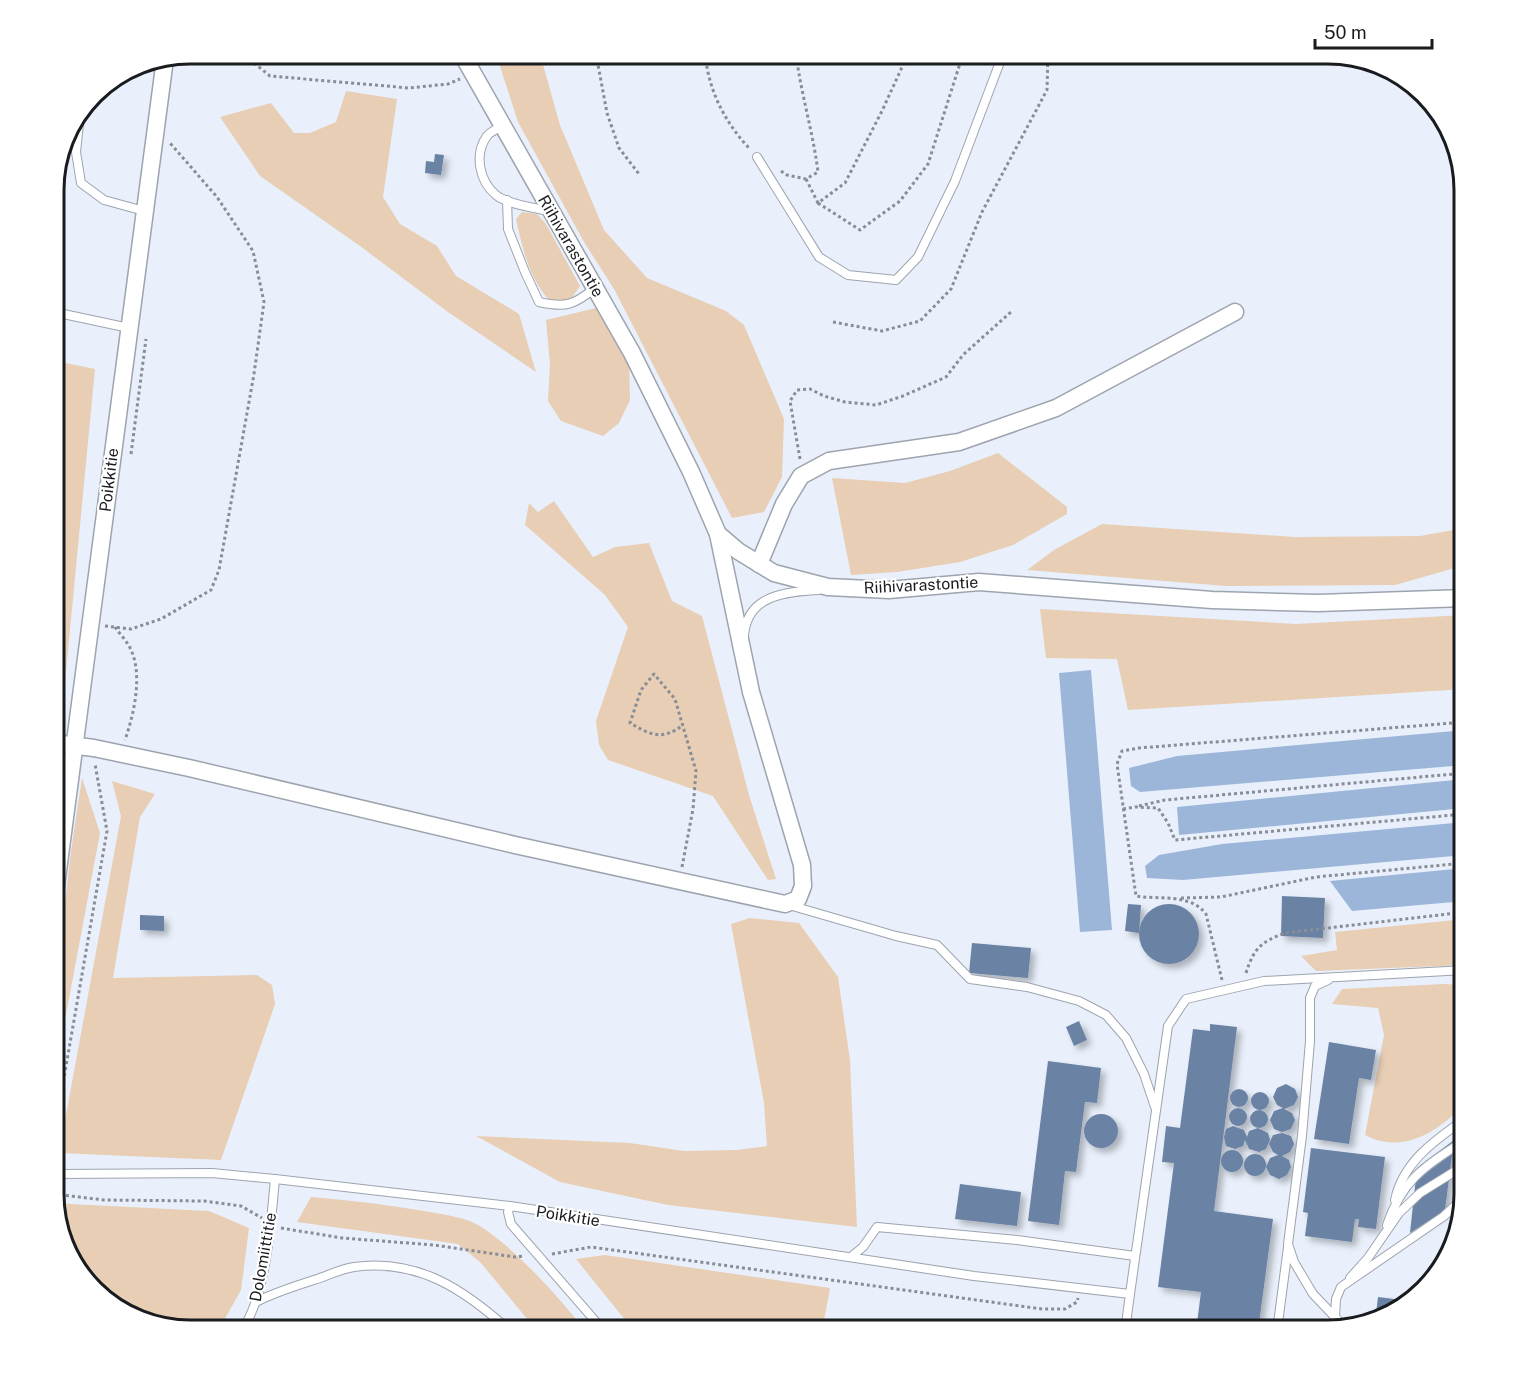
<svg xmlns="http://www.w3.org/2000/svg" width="1519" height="1385" font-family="'Public Sans',sans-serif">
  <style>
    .green { fill: #e7ceb5 }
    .water { fill: #9cb6da }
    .building { fill: #6a82a4; filter: url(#shadow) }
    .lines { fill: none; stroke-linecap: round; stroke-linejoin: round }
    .lane-casing { stroke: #9da4ae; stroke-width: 10 }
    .street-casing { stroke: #9da4ae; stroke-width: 19 }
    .path { stroke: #898d95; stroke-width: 3; stroke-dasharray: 3 3; stroke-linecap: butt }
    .lane { stroke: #fff; stroke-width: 8 }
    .street { stroke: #fff; stroke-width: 16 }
    .labels { text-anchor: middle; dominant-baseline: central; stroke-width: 4.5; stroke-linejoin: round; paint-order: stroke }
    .street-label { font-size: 16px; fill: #191b1f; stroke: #fff }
    .rim { fill: none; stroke: #191b1f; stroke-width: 3 }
  </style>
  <defs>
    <filter id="shadow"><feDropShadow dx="4.5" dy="4.5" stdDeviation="3" flood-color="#0004"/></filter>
  </defs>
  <rect width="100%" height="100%" fill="#e9f0fb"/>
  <!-- green -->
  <g class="green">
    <path d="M496 54H540L560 125 604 230 647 278 726 311 744 325 784 419 782 477 764 512 732 518 614 289 584 242 518 122Z"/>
    <path d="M346 91 397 99 383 197 400 224 437 246 456 276 519 314 536 372 448 312 360 246 260 176 220 117 271 103 294 133H310L336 122Z"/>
    <path d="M522 212 537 214 546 224 580 286 571 299 564 301 548 299C529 277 522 247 516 219Z"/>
    <path d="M596 308 629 359 630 400 619 423 603 436 561 421 548 401 550 365 546 320Z"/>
    <path d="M56 361 95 369 62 713 54 719Z"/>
    <path d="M998 453 1067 507V514L1013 545 960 562 897 572 851 575 832 478 905 483 950 471Z"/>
    <path d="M554 501 593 557 615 547 649 543 672 601 702 616 749 795 776 879 768 880 713 796 608 760 599 745 596 721 628 627 605 595 525 525 529 503 538 512Z"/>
    <path d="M1102 524 1295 537 1420 536 1465 528V555L1462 566 1395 585 1226 586 1027 570 1054 550Z"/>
    <path d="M1040 609 1296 624 1465 615V689L1128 710 1117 659 1046 658Z"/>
    <path d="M82 778 100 833 54 1079V997L71 851Z"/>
    <path d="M112 781 155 794 140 817 113 978 257 975 272 985 275 1004 221 1160 59 1153 121 816Z"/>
    <path d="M750 918 799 923 838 977 850 1060 857 1227 668 1205 560 1182 476 1136 630 1143 684 1151 737 1150 767 1146 764 1103 731 924Z"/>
    <path d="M1465 919V965L1316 971 1301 956 1337 950 1335 932Z"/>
    <path d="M1443 984 1465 985V1102C1440 1132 1402 1155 1365 1135L1384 1035 1378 1008 1332 1004 1342 989Z"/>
    <path d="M311 1197C351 1200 390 1205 430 1212 445 1215 464 1217 478 1225 516 1248 558 1297 586 1331H537L481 1263 458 1244 297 1222Z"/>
    <path d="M54 1201 70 1204 209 1211 249 1228 241 1290 218 1331H190L148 1323 146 1314 107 1300 94 1291 64 1247Z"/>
    <path d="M605 1255 830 1288 822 1331H634L576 1259Z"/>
  </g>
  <!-- water -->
  <g class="water">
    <path d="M1091 670 1112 930 1080 932 1059 673Z"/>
    <path d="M1465 730V765L1140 792 1131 786 1129 768 1177 756Z"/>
    <path d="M1465 779V808L1179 835 1177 807Z"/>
    <path d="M1465 822V855L1183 880 1147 878 1145 866 1159 855 1222 844Z"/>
    <path d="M1465 868V901L1352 911 1330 881Z"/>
  </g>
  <!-- building -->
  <g class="building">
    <path d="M435 154 444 155 441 175 425 173 426 161 434 162Z"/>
    <path d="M1282 896 1325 898 1323 938 1281 936Z"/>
    <circle cx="1169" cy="934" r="30"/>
    <path d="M1128 904 1141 905 1139 933 1125 931Z"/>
    <path d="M140 915 164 916V931L140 930Z"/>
    <path d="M972 943 1031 948 1028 978 969 973Z"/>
    <path d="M1079 1021 1087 1040 1074 1046 1066 1027Z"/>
    <path d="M1210 1024 1237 1027 1214 1211 1273 1219 1258 1331H1196L1201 1292 1158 1287 1174 1163 1162 1162 1166 1126 1180 1128 1193 1029 1210 1031Z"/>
    <path d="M1329 1042 1376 1050 1371 1080 1359 1078 1349 1144 1314 1139Z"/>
    <path d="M1048 1061 1101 1068 1097 1103 1085 1102 1076 1172 1065 1171 1059 1225 1028 1221Z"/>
    <path d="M1286 1084 1295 1089 1298 1097 1294 1105 1284 1109 1292 1113 1295 1120 1291 1129 1282 1132 1274 1129 1270 1120 1274 1111 1283 1108 1277 1105 1273 1097 1277 1088Z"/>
    <circle cx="1239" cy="1098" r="9"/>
    <circle cx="1260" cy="1101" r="9"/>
    <circle cx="1238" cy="1117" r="9"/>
    <circle cx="1259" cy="1119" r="9"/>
    <circle cx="1101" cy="1131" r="17"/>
    <path d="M1233 1126 1244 1130 1247 1137 1249 1131 1258 1128 1268 1133 1270 1140 1266 1149 1259 1152 1249 1149 1245 1140 1243 1146 1235 1149 1226 1146 1224 1137 1226 1129Z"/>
    <path d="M1282 1133 1291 1136 1294 1144 1290 1152 1282 1156 1289 1160 1291 1167 1287 1175 1279 1179 1270 1175 1266 1167 1270 1158 1278 1155 1273 1152 1269 1144 1273 1135Z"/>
    <path d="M1454 1140 1445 1210 1410 1233 1417 1168Z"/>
    <path d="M1311 1148 1385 1157 1376 1229 1358 1227 1359 1219H1355L1352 1242 1305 1236 1308 1213 1303 1212Z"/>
    <circle cx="1232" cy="1161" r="11"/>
    <circle cx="1255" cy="1165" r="11"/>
    <path d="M960 1184 1021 1192 1017 1226 955 1219Z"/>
    <path d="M1378 1297 1410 1301 1381 1321 1375 1322Z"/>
  </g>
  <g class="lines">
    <!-- lane casing -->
    <g class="lane-casing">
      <g id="lane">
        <path d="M80 114 76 152 81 183 104 200 144 211"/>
        <path d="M502 126C497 129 490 132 487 136 474 154 479 181 496 195 506 204 536 208 549 211"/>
        <path d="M757 157 819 257 848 275 896 280 918 257 955 181 1003 54"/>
        <path d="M507 200 508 229 525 272 539 302C566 308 574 305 595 288"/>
        <path d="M54 312 129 328"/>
        <path d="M744 636C747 595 785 592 818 590"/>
        <path d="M789 905 896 936 937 945 970 979 1027 987 1079 1001 1106 1015 1126 1038 1144 1074 1155 1107"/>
        <path d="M1328 980 1315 986 1310 998V1041L1302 1136 1288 1244 1294 1262 1313 1294 1335 1317"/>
        <path d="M54 1174 212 1173 275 1179 510 1206 974 1276 1130 1294 1125 1331"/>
        <path d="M1395 1200C1403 1162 1435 1140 1465 1119"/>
        <path d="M510 1206 508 1212 511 1224 604 1331"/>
        <path d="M1387 1225C1403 1178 1426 1166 1465 1140"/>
        <path d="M852 1256 863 1247 877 1227 1017 1240 1135 1256"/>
        <path d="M1350 1278 1368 1258 1399 1213 1420 1193 1465 1165"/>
        <path d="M1130 1294 1168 1026 1186 999 1264 981 1465 970"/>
        <path d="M258 1301C276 1292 295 1286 314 1280 327 1276 340 1269 354 1267 418 1258 465 1290 510 1331"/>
        <path d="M1345 1328 1335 1317 1336 1299 1341 1287 1444 1216 1460 1201 1465 1181"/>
        <path d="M241 1331C266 1299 271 1221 275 1179"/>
        <path d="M1277 1331 1288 1247"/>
      </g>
    </g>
    <!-- street casing -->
    <g class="street-casing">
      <g id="street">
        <path d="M462 54 632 353 691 472 718 534 738 551 774 573 828 587 889 590 979 582 1212 600 1318 603 1465 598"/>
        <path d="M759 564 784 504 801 476 829 461 959 442 1056 408 1235 312"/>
        <path d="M54 743 94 748 189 768 515 845 785 904 798 899 803 886 802 865 751 692 718 534"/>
        <path d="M54 901 165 59"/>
      </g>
    </g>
    <!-- path -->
    <g class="path">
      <path d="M596 54 607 113 619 148 639 174"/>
      <path d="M705 54C709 91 724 121 749 148"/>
      <path d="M254 63 270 76 409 88 448 84 460 79"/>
      <path d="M781 171 787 175 806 179 818 172C813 132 801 94 796 54"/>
      <path d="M806 179 818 203 845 183 882 111 908 54"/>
      <path d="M818 203 860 230 900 201 928 164 963 54"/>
      <path d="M833 322 882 331 920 321 951 289 982 212 1047 90 1048 54"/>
      <path d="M131 454 146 339"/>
      <path d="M800 459 790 401 797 390 810 389 824 396 845 402 876 405 903 396 946 377 963 355 1011 312"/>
      <path d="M105 626 131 629 161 619 211 590 219 570 254 374 264 302 253 251 217 197 170 143"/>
      <path d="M115 627C119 633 125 639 129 646 144 672 134 714 125 740"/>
      <path d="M1139 806 1165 800 1465 773"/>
      <path d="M1123 809 1135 807 1158 808 1168 823 1175 840 1465 814"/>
      <path d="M682 867 693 809 696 771 675 699 654 674 641 690 630 723C651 735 662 741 683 725"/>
      <path d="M1181 898 1221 897 1316 877 1465 863"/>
      <path d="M1246 973C1254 948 1261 942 1285 933L1465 912"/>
      <path d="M1222 980 1206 914C1190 893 1159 900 1136 896L1117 764 1122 751 1139 748 1465 722"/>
      <path d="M54 1135 107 831 95 764"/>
      <path d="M54 1194 104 1200 204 1201 241 1206 262 1218"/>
      <path d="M281 1228 342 1238 434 1245 515 1257 524 1256"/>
      <path d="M552 1254 591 1247 1042 1309H1065L1077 1302 1078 1298"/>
    </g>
    <!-- lane -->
    <use href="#lane" class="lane"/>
    <!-- street -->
    <use href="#street" class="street"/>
  </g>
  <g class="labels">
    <!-- street labels -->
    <g class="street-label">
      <text transform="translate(571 246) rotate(60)">Riihivarastontie</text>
      <text transform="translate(109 480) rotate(-83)">Poikkitie</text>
      <text transform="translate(921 585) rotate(-3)">Riihivarastontie</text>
      <text transform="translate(568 1216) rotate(9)">Poikkitie</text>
      <text transform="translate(263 1257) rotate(-80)">Dolomiittitie</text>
    </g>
  </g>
  <!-- crop -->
  <path d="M0 0H1519V1385H0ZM190 64H1328A126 126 0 0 1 1454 190V1194A126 126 0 0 1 1328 1320H190A126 126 0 0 1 64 1194V190A126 126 0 0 1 190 64Z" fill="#fff" fill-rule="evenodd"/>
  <path class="rim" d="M190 64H1328A126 126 0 0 1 1454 190V1194A126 126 0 0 1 1328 1320H190A126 126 0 0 1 64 1194V190A126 126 0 0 1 190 64Z"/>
  <!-- scale -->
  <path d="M1315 39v9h117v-9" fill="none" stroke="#191b1f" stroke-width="3"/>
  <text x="1324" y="39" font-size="18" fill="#191b1f" stroke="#ffffff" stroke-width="4.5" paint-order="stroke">50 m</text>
</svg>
